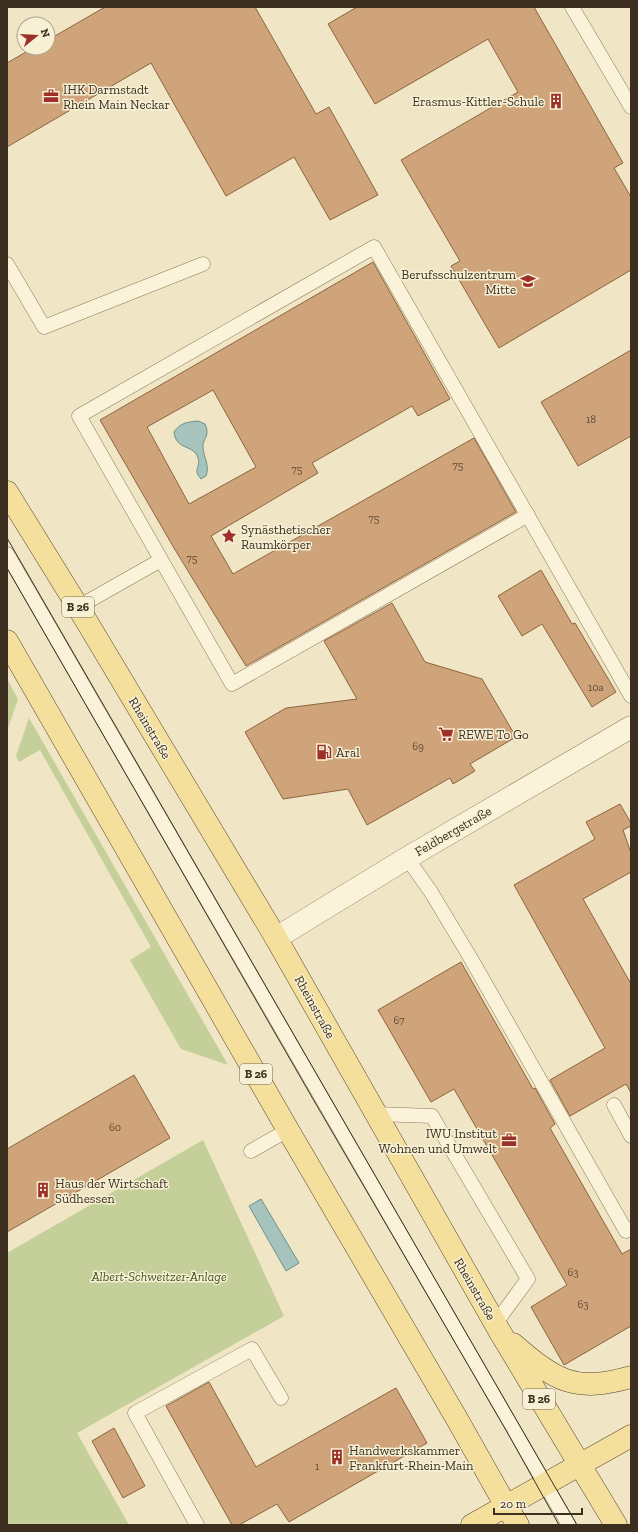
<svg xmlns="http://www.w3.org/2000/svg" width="638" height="1532" font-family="'Zilla Slab',serif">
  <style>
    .green { fill: #c4cf99 }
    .water { fill: #a7c3bd; stroke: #6d928c }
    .building { fill: #cfa47a; stroke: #8c643f; fill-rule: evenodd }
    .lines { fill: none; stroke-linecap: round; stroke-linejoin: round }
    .service-casing { stroke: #8c795a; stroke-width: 15 }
    .minor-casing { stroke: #8c795a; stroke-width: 23 }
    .primary-casing { stroke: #5a462f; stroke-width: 23 }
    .service { stroke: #faf3d9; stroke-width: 14 }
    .minor { stroke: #faf3d9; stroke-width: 22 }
    .primary { stroke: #f4df9d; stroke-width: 22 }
    .tram { stroke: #3c2f1f; stroke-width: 1 }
    .labels { text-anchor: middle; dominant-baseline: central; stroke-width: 3; stroke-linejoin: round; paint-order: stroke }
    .number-label { font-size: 11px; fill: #614c36 }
    .shield { fill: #f7f0d5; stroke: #746956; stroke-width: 1 }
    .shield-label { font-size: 12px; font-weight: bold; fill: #3c2f1f }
    .poi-label { font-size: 13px; fill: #3c2f1f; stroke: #f7f0d5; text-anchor: start }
    .street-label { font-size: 13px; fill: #3c2f1f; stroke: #f7f0d5 }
    .park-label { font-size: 13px; font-style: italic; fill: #485925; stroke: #f7f0d5 }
  </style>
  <rect width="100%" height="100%" fill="#f0e6c5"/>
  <!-- green -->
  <g class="green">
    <path d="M7 679 18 699 7 731Z"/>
    <path d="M29 718 228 1065 181 1049 130 960 151 947 40 750 19 762 16 756Z"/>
    <path d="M203 1140 284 1316 77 1433 129 1525H7V1253Z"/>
  </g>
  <!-- water -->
  <g class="water">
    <path d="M198 421 205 424C211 437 202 438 203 448 204 458 210 466 206 476L201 479C192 469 201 468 198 458 194 444 176 451 174 432 180 423 187 422 198 421Z"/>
    <path d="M261 1199 299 1263 286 1271 249 1206Z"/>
  </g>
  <!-- building -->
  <g class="building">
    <path d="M105 7H255L316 114 329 107 378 195 330 220 294 157 226 196 151 63 7 147V63L33 48H48V40Z"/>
    <path d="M357 7H534L623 163 614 168 631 197V270L499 348 451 266 460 261 401 160 518 92 488 39 375 104 328 24Z"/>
    <path d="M373 262 450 399 418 416 412 406 312 463 318 473 211 536 233 574 474 438 516 512 246 666 174 548 100 420ZM213 390 256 467 189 504 147 427Z"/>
    <path d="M631 350V436L578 466 541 402Z"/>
    <path d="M541 570 572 624 575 623 616 692 592 707 542 624 522 636 498 596Z"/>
    <path d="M392 603 425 662 482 679 516 737 470 764 475 771 453 784 450 778 367 825 348 789 283 799 245 732 286 708 357 699 324 641Z"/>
    <path d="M620 804 631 823V826L623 830 631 853V872L583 899 631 984V1093L626 1084 570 1116 550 1080 605 1048 514 885 595 839 586 822Z"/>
    <path d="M461 962 533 1089 535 1088 555 1124 550 1128 622 1254 631 1249V1326L564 1365 531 1307 567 1285 454 1089 431 1102 378 1010Z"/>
    <path d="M134 1075 170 1138 7 1232V1149Z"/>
    <path d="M209 1382 256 1467 396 1388 427 1443 289 1522 277 1504 239 1525H232L166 1406Z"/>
    <path d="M114 1428 145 1486 123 1498 92 1441Z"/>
  </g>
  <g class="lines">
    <!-- service casing -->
    <g class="service-casing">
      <g id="service">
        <path d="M572 7 631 107"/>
        <path d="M7 264 44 327 203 264"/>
        <path d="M528 515 232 684 79 416 374 247 631 696"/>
        <path d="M7 554 569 1525"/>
        <path d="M78 607 161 560"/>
        <path d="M407 858 431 892 470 957 626 1231 631 1229"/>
        <path d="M614 1105 631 1136"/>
        <path d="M376 1114 432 1116 528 1279 495 1324"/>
        <path d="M251 1151 288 1130"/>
        <path d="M197 1525 135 1413 252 1349 281 1398"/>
      </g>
    </g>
    <!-- minor casing -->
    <g class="minor-casing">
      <path id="minor" d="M276 938 407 858 631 727"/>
    </g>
    <!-- primary casing -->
    <g class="primary-casing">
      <g id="primary">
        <path d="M7 492 78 607 276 938 500 1332 616 1525"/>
        <path d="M7 641 288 1130 457 1419 506 1506 518 1525"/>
        <path d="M513 1344C556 1381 574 1393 631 1377"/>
        <path d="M472 1525 631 1436"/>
      </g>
    </g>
    <!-- service -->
    <use href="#service" class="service"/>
    <!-- minor -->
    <use href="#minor" class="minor"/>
    <!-- primary -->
    <use href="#primary" class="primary"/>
    <!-- tram -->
    <g class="tram">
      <path d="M7 538 577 1525"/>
      <path d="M7 568 313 1099 506 1430 559 1525"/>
    </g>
  </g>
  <!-- icons -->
  <defs>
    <g id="office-bare" transform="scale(1.2)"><path d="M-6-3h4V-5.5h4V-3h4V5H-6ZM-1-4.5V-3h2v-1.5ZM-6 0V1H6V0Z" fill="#9d3028" stroke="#f7f0d5" stroke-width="2.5" paint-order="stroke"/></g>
    <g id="building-bare" transform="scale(1.2)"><path d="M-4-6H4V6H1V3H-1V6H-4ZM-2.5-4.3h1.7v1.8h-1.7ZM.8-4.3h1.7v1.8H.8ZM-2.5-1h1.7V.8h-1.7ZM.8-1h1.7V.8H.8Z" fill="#9d3028" stroke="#f7f0d5" stroke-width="2.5" paint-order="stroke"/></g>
    <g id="school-bare" transform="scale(1.2)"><path d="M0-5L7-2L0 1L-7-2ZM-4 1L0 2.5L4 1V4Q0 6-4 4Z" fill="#9d3028" stroke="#f7f0d5" stroke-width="2.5" paint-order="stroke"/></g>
    <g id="sight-bare" transform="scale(1.2)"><path d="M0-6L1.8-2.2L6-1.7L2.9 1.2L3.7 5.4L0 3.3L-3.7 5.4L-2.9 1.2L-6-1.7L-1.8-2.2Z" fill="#9d3028" stroke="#f7f0d5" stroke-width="2.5" paint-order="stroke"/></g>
    <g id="supermarket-bare" transform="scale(1.2)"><path d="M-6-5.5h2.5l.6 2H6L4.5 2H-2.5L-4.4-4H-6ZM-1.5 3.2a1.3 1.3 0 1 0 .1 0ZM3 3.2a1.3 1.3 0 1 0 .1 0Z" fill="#9d3028" stroke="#f7f0d5" stroke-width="2.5" paint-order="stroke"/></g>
    <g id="fuel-bare" transform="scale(1.2)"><path d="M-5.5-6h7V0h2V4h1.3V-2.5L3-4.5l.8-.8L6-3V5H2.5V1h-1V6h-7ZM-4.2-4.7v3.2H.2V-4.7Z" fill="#9d3028" stroke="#f7f0d5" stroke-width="2.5" paint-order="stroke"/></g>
  </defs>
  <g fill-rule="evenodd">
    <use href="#office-bare" x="51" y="96"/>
    <use href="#building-bare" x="556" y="101"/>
    <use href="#school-bare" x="528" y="281"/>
    <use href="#sight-bare" x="229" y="536"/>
    <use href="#supermarket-bare" x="446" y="734"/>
    <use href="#fuel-bare" x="324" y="752"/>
    <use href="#office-bare" x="509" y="1140"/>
    <use href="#building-bare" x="43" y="1190"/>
    <use href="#building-bare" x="337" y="1457"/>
  </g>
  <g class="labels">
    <!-- number labels -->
    <g class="number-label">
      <text x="591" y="419">18</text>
      <text x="458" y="465">75</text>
      <text x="297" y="469">75</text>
      <text x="374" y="518">75</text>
      <text x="192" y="558">75</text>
      <text x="596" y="687">10a</text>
      <text x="418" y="746">69</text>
      <text x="399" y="1020">67</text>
      <text x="115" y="1127">60</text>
      <text x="573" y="1272">63</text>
      <text x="583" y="1304">63</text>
      <text x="317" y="1466">1</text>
    </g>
    <!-- shield labels -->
    <g class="shield">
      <rect x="62" y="597" width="32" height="20" rx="3"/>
      <rect x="240" y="1064" width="32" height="20" rx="3"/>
      <rect x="523" y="1389" width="32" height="20" rx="3"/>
    </g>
    <g class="shield-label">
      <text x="78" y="607">B 26</text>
      <text x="256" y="1074">B 26</text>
      <text x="539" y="1399">B 26</text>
    </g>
    <!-- poi labels -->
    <g class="poi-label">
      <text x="63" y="89">IHK Darmstadt<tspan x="63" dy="15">Rhein Main Neckar</tspan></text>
      <text x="544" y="101" text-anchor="end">Erasmus-Kittler-Schule</text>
      <text x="516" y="274" text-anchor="end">Berufsschulzentrum<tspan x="516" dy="15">Mitte</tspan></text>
      <text x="241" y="529">Synästhetischer<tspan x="241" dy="15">Raumkörper</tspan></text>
      <text x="458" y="734">REWE To Go</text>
      <text x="336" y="752">Aral</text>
      <text x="497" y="1133" text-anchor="end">IWU Institut<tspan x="497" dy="15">Wohnen und Umwelt</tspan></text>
      <text x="55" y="1183">Haus der Wirtschaft<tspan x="55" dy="15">Südhessen</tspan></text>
      <text x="349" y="1450">Handwerkskammer<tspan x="349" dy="15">Frankfurt-Rhein-Main</tspan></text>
    </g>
    <!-- street labels -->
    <g class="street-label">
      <text transform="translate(150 728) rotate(59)">Rheinstraße</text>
      <text transform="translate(453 831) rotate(-30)">Feldbergstraße</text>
      <text transform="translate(315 1007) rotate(61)">Rheinstraße</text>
      <text transform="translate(475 1289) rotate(60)">Rheinstraße</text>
    </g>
    <!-- park labels -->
    <g class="park-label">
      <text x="159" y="1276">Albert-Schweitzer-Anlage</text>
    </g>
  </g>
  <!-- border -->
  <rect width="638" height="1532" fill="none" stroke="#3c2f1f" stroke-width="16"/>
  <!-- north arrow -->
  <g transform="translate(36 36) rotate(72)"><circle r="19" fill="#f7f0d5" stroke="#aca38c"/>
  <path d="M0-3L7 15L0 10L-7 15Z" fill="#9d3028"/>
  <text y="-6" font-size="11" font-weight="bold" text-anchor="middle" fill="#3c2f1f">N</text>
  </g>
  <!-- scale -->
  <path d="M494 1508v6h88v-6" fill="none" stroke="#3c2f1f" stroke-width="2"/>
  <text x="500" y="1508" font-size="12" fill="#3c2f1f" stroke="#f7f0d5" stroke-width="3" paint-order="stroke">20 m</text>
</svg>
